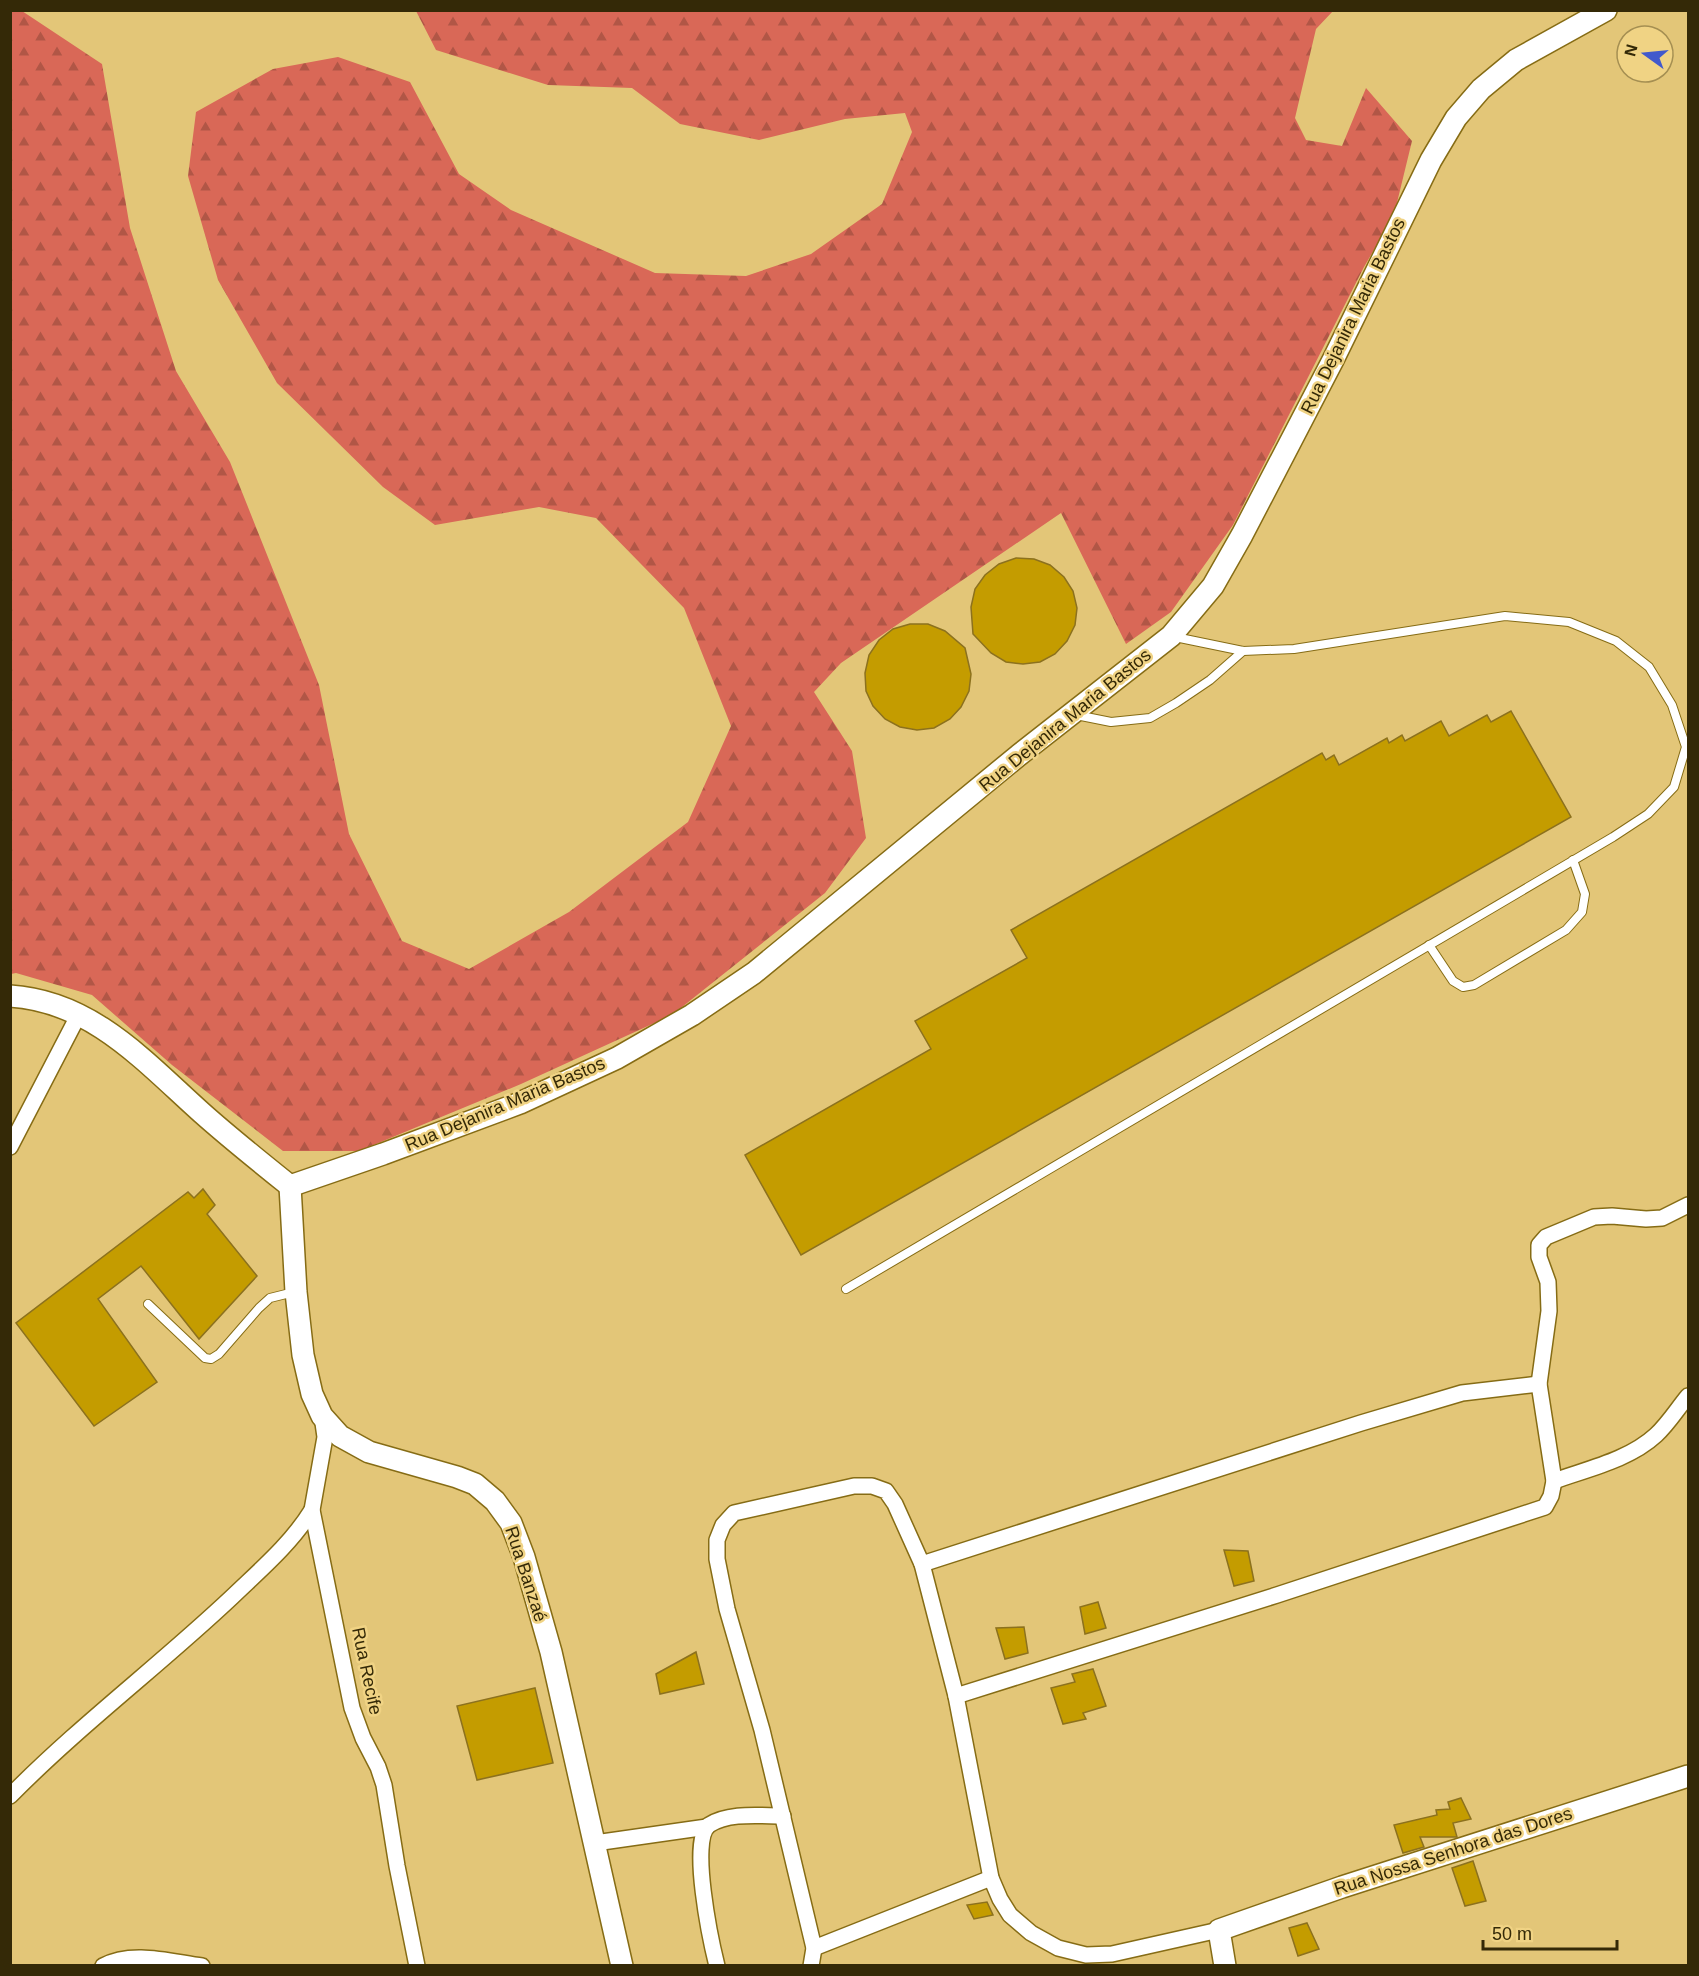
<svg xmlns="http://www.w3.org/2000/svg" width="1699" height="1976" font-family="Arial,sans-serif">
  <style>
    .forest { fill: url(#forest-firs) }
    .building { fill: #c49c00; stroke: #8c711e; stroke-width: 1.5 }
    .lines { fill: none; stroke-linecap: round; stroke-linejoin: round }
    .lane-casing { stroke: #866c15; stroke-width: 10 }
    .street-casing { stroke: #866c15; stroke-width: 18 }
    .secondary-casing { stroke: #866c15; stroke-width: 24 }
    .lane { stroke: #fff; stroke-width: 8 }
    .street { stroke: #fff; stroke-width: 15 }
    .secondary { stroke: #fff; stroke-width: 21 }
    .labels { text-anchor: middle; dominant-baseline: central; stroke-width: 5; stroke-linejoin: round; paint-order: stroke }
    .street-label { font-size: 18px; fill: #342907; stroke: #f0d384 }
  </style>
  <defs>
    <pattern id="forest-firs" width="22" height="20" patternUnits="userSpaceOnUse" patternTransform="scale(1.5)"><rect width="22" height="20" fill="#d96857"/><path d="M5 1l3.5 6h-7zM16 11l3.5 6h-7z" fill="#b15646"/></pattern>
  </defs>
  <rect width="100%" height="100%" fill="#e3c678"/>
  <!-- forest -->
  <path class="forest" d="M10 11H22L102 64 130 228 176 371 230 462 319 685 349 834 402 941 469 969 569 912 688 822 731 726 684 608 596 518 539 507 435 525 383 487 277 383 218 280 188 176 196 112 273 69 338 57 410 82 459 174 511 210 655 273 746 276 811 254 882 204 912 132 905 113 845 119 759 140 680 124 632 88 548 85 436 50 416 11H1333L1316 29 1295 118 1306 140 1342 146 1366 88 1412 141 1394 215 1364 267 1233 525 1171 612 1126 644 1061 513 841 663 814 692 852 751 866 838 825 893 672 1015 521 1084 359 1151H283L172 1065 92 995 16 973 11 974Z"/>
  <!-- building -->
  <g class="building">
    <path d="M1016 558 1034 559 1050 565 1064 577 1073 591 1077 608 1075 625 1067 641 1055 654 1040 662 1023 664 1006 662 991 653 973 634 971 607 975 589 985 575 999 564Z"/>
    <path d="M910 624H928L945 631 965 648 971 674 969 691 961 707 950 719 934 728 917 730 900 727 885 719 873 706 866 691 865 673 869 655 879 640 893 629Z"/>
    <path d="M1511 711 1571 817 801 1255 745 1155 931 1049 915 1021 1027 958 1011 930 1322 753 1326 760 1334 755 1339 765 1387 738 1389 743 1402 735 1405 741 1441 721 1449 736 1487 715 1491 722Z"/>
    <path d="M203 1189 215 1205 207 1214 257 1276 199 1339 141 1266 98 1299 157 1382 94 1426 16 1323 188 1192 194 1198Z"/>
    <path d="M1224 1550 1248 1551 1254 1581 1234 1586Z"/>
    <path d="M1098 1602 1106 1628 1085 1634 1080 1607Z"/>
    <path d="M1024 1627 1028 1653 1005 1659 996 1628Z"/>
    <path d="M696 1652 704 1684 660 1694 656 1674Z"/>
    <path d="M1093 1669 1106 1706 1083 1713 1086 1719 1063 1724 1051 1688 1075 1682 1072 1674Z"/>
    <path d="M535 1688 553 1763 477 1780 457 1706Z"/>
    <path d="M1461 1798 1471 1819 1453 1823 1457 1837H1420L1424 1847 1403 1853 1394 1825 1437 1815 1436 1810 1450 1809 1448 1802Z"/>
    <path d="M1473 1861 1486 1901 1465 1906 1452 1868Z"/>
    <path d="M987 1902 993 1915 974 1919 967 1905Z"/>
    <path d="M1307 1923 1319 1949 1298 1956 1289 1928Z"/>
  </g>
  <g class="lines">
    <!-- lane casing -->
    <g class="lane-casing">
      <g id="lane">
        <path d="M1076 715 1111 722 1150 718 1176 703 1210 680 1243 651"/>
        <path d="M1429 945 1453 981 1463 987 1474 985 1566 930 1582 912 1585 894 1573 860"/>
        <path d="M846 1289 1613 837 1648 814 1674 787 1686 747 1672 705 1649 667 1616 641 1569 622 1505 616 1294 649 1243 651 1175 637"/>
        <path d="M148 1304 205 1358 211 1359 219 1354 259 1308 270 1298 294 1292"/>
      </g>
    </g>
    <!-- street casing -->
    <g class="street-casing">
      <g id="street">
        <path d="M10 1147 79 1014"/>
        <path d="M322 1416 325 1437 312 1510 352 1708 363 1738 378 1767 384 1785 397 1866 417 1966"/>
        <path d="M1554 1481C1587 1469 1629 1460 1656 1435 1668 1424 1678 1408 1688 1396"/>
        <path d="M922 1564 1361 1423 1462 1393 1539 1384"/>
        <path d="M956 1696 1277 1595 1545 1507 1551 1496 1554 1481 1539 1384 1549 1311 1548 1282 1539 1257V1245L1546 1237 1594 1217 1612 1216 1646 1219 1662 1218 1688 1205"/>
        <path d="M10 1796C80 1725 160 1665 232 1597 260 1570 291 1544 312 1510"/>
        <path d="M595 1843 707 1827"/>
        <path d="M814 1948 991 1878"/>
        <path d="M103 1966C132 1950 171 1962 202 1966"/>
        <path d="M717 1966C711 1942 689 1839 709 1825 729 1812 760 1816 783 1816"/>
        <path d="M811 1966 814 1948 762 1730 727 1609 717 1559V1540L723 1525 734 1513 854 1486H872L886 1491 895 1504 922 1564 956 1696 991 1878 1000 1899 1010 1915 1031 1933 1058 1948 1086 1955 1112 1954 1219 1930"/>
      </g>
    </g>
    <!-- secondary casing -->
    <g class="secondary-casing">
      <g id="secondary">
        <path d="M10 996C92 1001 145 1062 202 1113 230 1138 260 1162 290 1186"/>
        <path d="M290 1186 383 1154 520 1103 617 1058 692 1015 754 973 1019 755 1171 636 1213 586 1242 535 1333 360 1431 160 1456 118 1481 89 1516 60 1606 10"/>
        <path d="M290 1186 296 1292 303 1355 312 1394 322 1416 340 1436 369 1452 457 1477 475 1484 495 1501 511 1523 524 1557 551 1652 622 1966"/>
        <path d="M1225 1966 1219 1930 1342 1887 1688 1776"/>
      </g>
    </g>
    <!-- lane -->
    <use href="#lane" class="lane"/>
    <!-- street -->
    <use href="#street" class="street"/>
    <!-- secondary -->
    <use href="#secondary" class="secondary"/>
  </g>
  <g class="labels">
    <!-- street labels -->
    <g class="street-label">
      <text transform="translate(1353 316) rotate(-64)">Rua Dejanira Maria Bastos</text>
      <text transform="translate(1065 720) rotate(-39)">Rua Dejanira Maria Bastos</text>
      <text transform="translate(505 1104) rotate(-23)">Rua Dejanira Maria Bastos</text>
      <text transform="translate(526 1574) rotate(72)">Rua Banzaé</text>
      <text transform="translate(367 1671) rotate(78)">Rua Recife</text>
      <text transform="translate(1453 1851) rotate(-18)">Rua Nossa Senhora das Dores</text>
    </g>
  </g>
  <!-- border -->
  <rect width="1699" height="1976" fill="none" stroke="#342907" stroke-width="24"/>
  <!-- north arrow -->
  <g transform="translate(1645 54) rotate(285)"><circle r="28" fill="#f0d384" stroke="#a58f52" stroke-width="1.5"/>
  <path d="M0-4.5L10 22L0 15L-10 22Z" fill="#4259cc"/>
  <text y="-9" font-size="16" font-weight="bold" text-anchor="middle" fill="#342907">N</text>
  </g>
  <!-- scale -->
  <path d="M1483 1940v9h134v-9" fill="none" stroke="#342907" stroke-width="3"/>
  <text x="1492" y="1940" font-size="18" fill="#342907" stroke="#f0d384" stroke-width="4.5" paint-order="stroke">50 m</text>
</svg>
